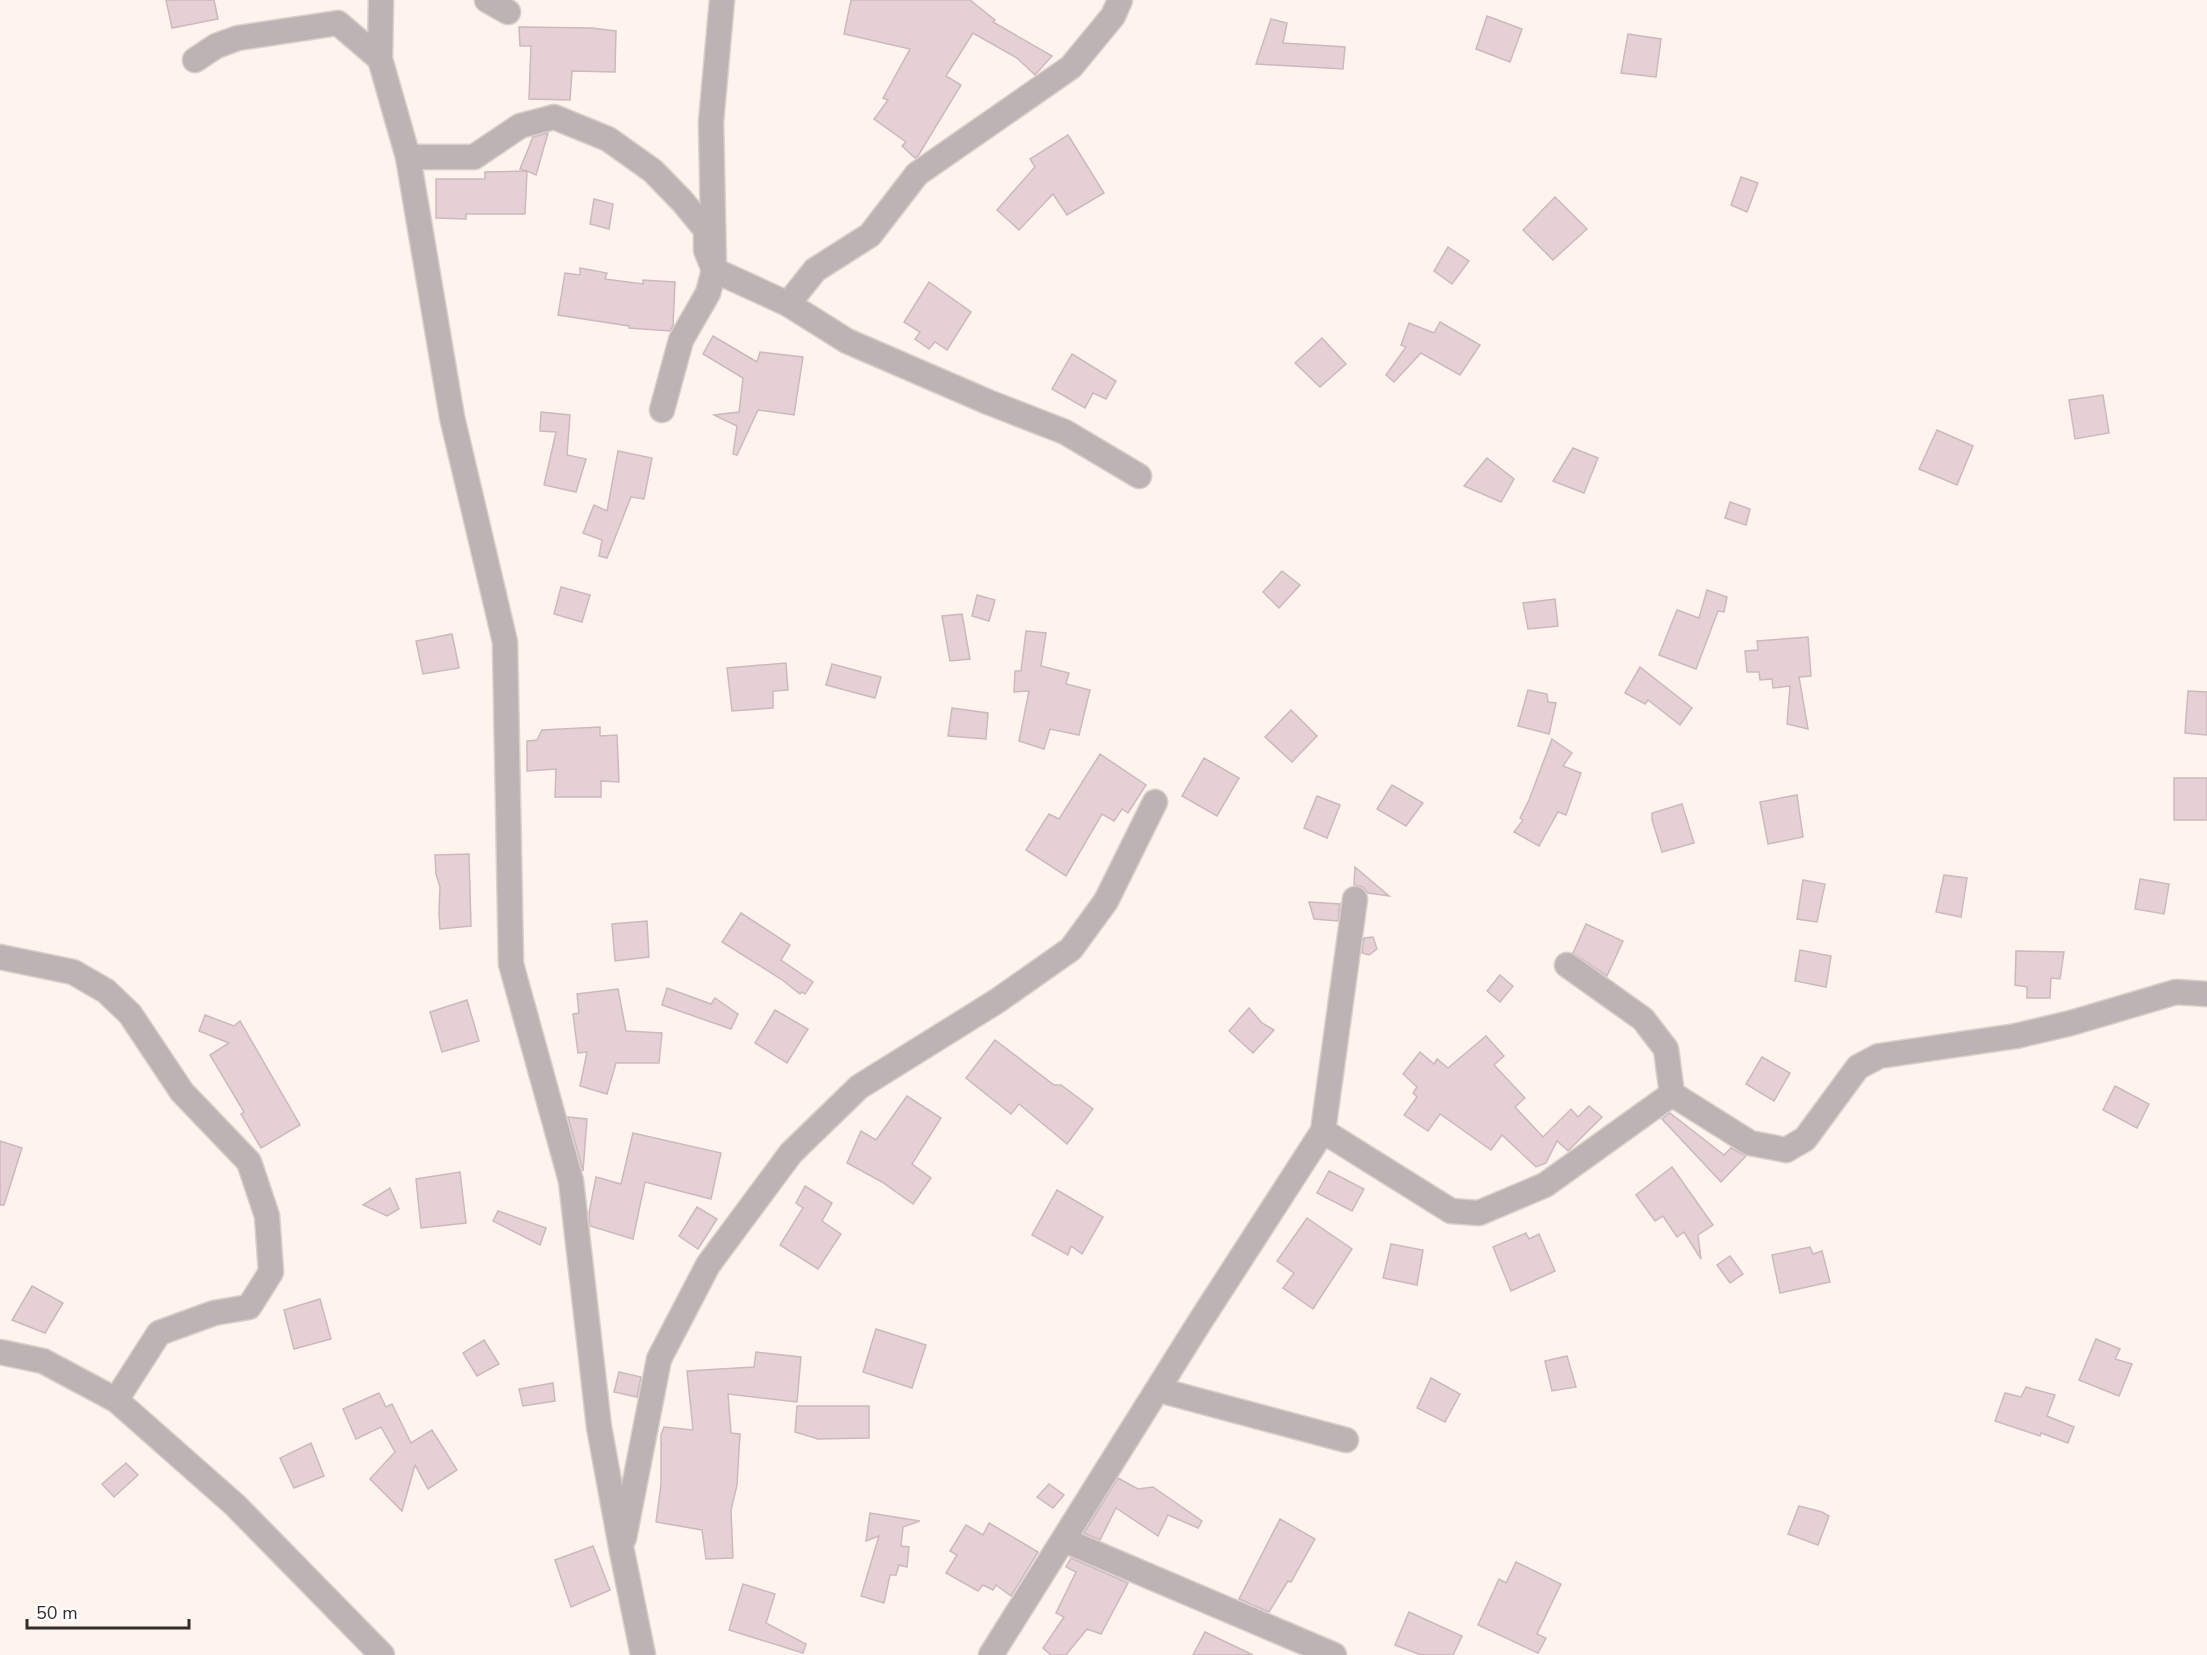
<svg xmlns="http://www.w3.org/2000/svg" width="2207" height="1655" font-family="'Nunito Sans',sans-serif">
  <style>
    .building { fill: #e5d0d6; stroke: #cdb8be; stroke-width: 1.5 }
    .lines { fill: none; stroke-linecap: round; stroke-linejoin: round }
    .minor-casing { stroke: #d9d0ca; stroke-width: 27 }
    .minor { stroke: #bdb3b4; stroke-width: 24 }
  </style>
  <rect width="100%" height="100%" fill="#fef4ed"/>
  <!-- building -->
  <g class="building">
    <path d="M166 0H214L218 19 172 28Z"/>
    <path d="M851 0H970L995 20 993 22 1052 56 1035 75 1017 58 973 33 946 76 961 85 918 156 915 158 902 146 906 142 874 119 888 100 883 98 910 49 844 34Z"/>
    <path d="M1487 16 1522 29 1510 62 1476 49Z"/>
    <path d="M1271 19 1287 23 1283 43 1345 47 1343 69 1256 64Z"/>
    <path d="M519 27 592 28 616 31 615 72 572 71 570 100 529 99 531 46H520Z"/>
    <path d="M1628 34 1661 39 1656 77 1621 73Z"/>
    <path d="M548 133 536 175 527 171 525 214H466V219L436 218V179H485V172L527 171 520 169 533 137Z"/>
    <path d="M1068 135 1104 193 1067 215 1053 194 1019 230 997 210 1035 167 1030 159Z"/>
    <path d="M1741 177 1758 183 1747 212 1731 205Z"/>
    <path d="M1555 197 1587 229 1553 260 1523 230Z"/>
    <path d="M594 199 613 204 609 229 590 224Z"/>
    <path d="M1448 247 1469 261 1452 284 1434 271Z"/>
    <path d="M580 268 607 273 605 279 643 284V280L675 282 673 326 670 331 629 328V326L558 315 565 273 580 275Z"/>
    <path d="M929 282 971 312 947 350 935 342 929 349 915 339 920 332 904 322Z"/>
    <path d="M1440 322 1480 345 1460 375 1421 353 1394 382 1386 375 1406 347 1401 345 1409 323 1434 333Z"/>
    <path d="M713 336 757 362 760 352 803 357 794 415 758 410 737 455 733 454 737 426 714 415 739 412 743 378 703 354Z"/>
    <path d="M1322 338 1346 364 1320 387 1295 363Z"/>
    <path d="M1072 354 1116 381 1106 399 1093 393 1085 408 1052 389Z"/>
    <path d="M2103 395 2109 433 2075 439 2069 400Z"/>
    <path d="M541 412 570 415 567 455 586 459 576 492 544 485 556 432 540 431Z"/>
    <path d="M1937 430 1973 446 1957 485 1919 469Z"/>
    <path d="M1573 448 1598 458 1584 493 1553 481Z"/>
    <path d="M618 451 652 458 644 499 631 497 607 558 599 556 602 540 583 533 594 505 607 511Z"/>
    <path d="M1487 458 1514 479 1501 502 1464 486Z"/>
    <path d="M1730 502 1750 509 1746 525 1725 518Z"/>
    <path d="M1282 571 1300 585 1279 608 1263 592Z"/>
    <path d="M561 587 590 595 582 622 554 614Z"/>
    <path d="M1707 590 1727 597 1724 612 1718 611 1696 669 1659 655 1677 610 1699 618Z"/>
    <path d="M977 595 995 600 989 621 972 616Z"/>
    <path d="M1555 599 1558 626 1528 629 1523 603Z"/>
    <path d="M962 614 970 659 950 661 942 616Z"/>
    <path d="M1026 631 1046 633 1041 666 1069 673 1066 684 1090 690 1079 735 1050 729 1044 749 1019 741 1029 691 1014 692 1015 671H1021Z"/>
    <path d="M452 634 459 668 423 674 416 641Z"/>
    <path d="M1808 637 1811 676 1799 677 1808 729 1787 724 1790 686 1773 688 1772 679 1760 680 1759 672H1747L1745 651 1758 650 1757 641Z"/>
    <path d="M786 663 788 690 773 691V708L732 711 727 668Z"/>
    <path d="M832 664 881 677 875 698 826 685Z"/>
    <path d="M1640 667 1692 708 1680 725 1648 700 1645 704 1625 693Z"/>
    <path d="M1528 690 1547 694 1548 702 1556 703 1549 734 1518 726Z"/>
    <path d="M2188 691 2207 692V735L2185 733Z"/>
    <path d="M952 708 988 713 986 739 948 736Z"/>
    <path d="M1291 710 1317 736 1292 762 1265 737Z"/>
    <path d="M600 727V736L617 735 619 782 601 781V797H555L556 769 527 771V741L537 740 542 730Z"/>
    <path d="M1552 739 1572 753 1563 766 1581 773 1566 815 1558 812 1539 846 1514 832 1523 820 1520 818 1529 800Z"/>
    <path d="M1100 754 1146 785 1128 813 1122 809 1114 821 1102 814 1066 876 1026 850 1049 814 1059 819Z"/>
    <path d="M1204 758 1239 778 1217 816 1182 796Z"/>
    <rect x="2174" y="778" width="33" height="42"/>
    <path d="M1392 785 1423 803 1406 826 1377 809Z"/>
    <path d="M1797 795 1803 837 1768 844 1760 802Z"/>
    <path d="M1317 796 1340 805 1327 838 1304 828Z"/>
    <path d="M1682 804 1694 843 1662 852 1652 820V813Z"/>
    <path d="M469 854 471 926 440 929 439 913 440 887 436 874 435 855Z"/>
    <path d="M1355 867 1389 896 1368 893 1363 887 1354 885Z"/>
    <path d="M1944 875 1967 878 1961 917 1936 912Z"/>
    <path d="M2140 879 2169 884 2164 914 2135 909Z"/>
    <path d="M1803 880 1825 884 1817 922 1797 919Z"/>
    <path d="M1309 902 1340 904 1338 921 1314 919Z"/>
    <path d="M741 913 790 945 781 960 813 982 805 994 802 992 800 994 781 979 722 942Z"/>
    <path d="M647 921 649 957 615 961 612 924Z"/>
    <path d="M1586 924 1623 941 1607 976 1573 953Z"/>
    <path d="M1373 937 1377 949 1369 955 1362 953 1364 938Z"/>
    <path d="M1800 950 1831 956 1826 987 1795 981Z"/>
    <path d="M2016 951 2064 952 2060 979 2051 978 2050 998H2027V987L2015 985Z"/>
    <path d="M1500 975 1513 986 1500 1002 1487 991Z"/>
    <path d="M667 988 711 1004 715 998 738 1014 731 1029 662 1005Z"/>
    <path d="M618 989 626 1031 662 1033 659 1063H616L607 1094 580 1086 587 1052 578 1053 573 1014 579 1013 577 994Z"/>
    <path d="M467 1000 479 1041 442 1052 430 1012Z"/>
    <path d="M1249 1008 1262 1023 1274 1030 1253 1053 1229 1031Z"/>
    <path d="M775 1010 808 1029 787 1063 755 1043Z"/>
    <path d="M205 1015 234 1026 240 1021 300 1125 261 1148 241 1114 244 1112 210 1055 229 1043 199 1031Z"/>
    <path d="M1486 1036 1504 1056 1494 1065 1525 1098 1515 1107 1543 1137 1571 1109 1578 1117 1589 1106 1602 1117 1568 1151 1557 1141 1546 1163 1536 1167 1502 1135 1491 1150 1440 1114 1428 1131 1404 1115 1417 1097 1413 1093 1417 1087 1403 1074 1420 1052 1434 1064 1437 1059 1448 1068Z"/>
    <path d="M995 1040 1054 1085H1061L1093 1109 1067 1144 1019 1104 1011 1114 966 1078Z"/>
    <path d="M1762 1057 1790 1073 1774 1101 1746 1084Z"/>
    <path d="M2115 1086 2149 1104 2137 1128 2103 1110Z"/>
    <path d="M907 1096 941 1118 912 1164 931 1178 913 1204 882 1182 847 1163 861 1131 876 1140Z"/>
    <path d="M1670 1113 1724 1155 1731 1148 1746 1156 1721 1182 1662 1119Z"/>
    <path d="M568 1117 587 1119 583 1171Z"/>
    <path d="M633 1133 721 1153 711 1199 645 1182 633 1239 590 1226 589 1213 596 1177 621 1184Z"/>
    <path d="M0 1141 22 1148 4 1205H0Z"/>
    <path d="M1672 1167 1713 1225 1698 1235 1701 1259 1684 1232 1677 1237 1663 1216 1655 1221 1636 1195Z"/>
    <path d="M1329 1171 1364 1189 1352 1211 1317 1193Z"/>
    <path d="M460 1172 466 1223 421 1228 416 1179Z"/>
    <path d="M805 1186 832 1203 822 1221 841 1234 818 1269 780 1245 803 1208 796 1203Z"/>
    <path d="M390 1188 399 1209 387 1216 363 1205Z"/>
    <path d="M1057 1190 1103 1217 1082 1254 1071 1246 1068 1255 1032 1235Z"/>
    <path d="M697 1207 717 1219 698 1249 679 1236Z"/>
    <path d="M498 1211 546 1228 540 1245 493 1221Z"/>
    <path d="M1307 1218 1352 1249 1313 1309 1283 1288 1294 1273 1277 1261Z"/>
    <path d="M1526 1233 1529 1239 1539 1234 1555 1271 1511 1291 1493 1247Z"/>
    <path d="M1391 1244 1423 1250 1417 1285 1383 1278Z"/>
    <path d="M1810 1247 1813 1254 1822 1251 1830 1282 1780 1293 1772 1255Z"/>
    <path d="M1730 1256 1743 1274 1730 1283 1717 1265Z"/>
    <path d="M32 1286 63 1303 45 1333 12 1320Z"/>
    <path d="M320 1299 331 1339 294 1349 284 1310Z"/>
    <path d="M876 1329 926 1345 912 1388 863 1372Z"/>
    <path d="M2096 1339 2120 1349 2115 1359 2132 1364 2119 1396 2079 1380Z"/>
    <path d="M484 1340 499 1364 477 1376 463 1353Z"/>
    <path d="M756 1352 801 1357 797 1402 728 1394 731 1433 740 1434 737 1485 731 1510 733 1558 706 1559 702 1530 656 1522 661 1484V1435L664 1427 693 1430 687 1371 754 1367Z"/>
    <path d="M1567 1356 1576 1387 1552 1391 1545 1361Z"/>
    <path d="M619 1372 641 1377 637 1397 614 1392Z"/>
    <path d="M1431 1378 1460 1394 1445 1422 1417 1408Z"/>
    <path d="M553 1383 555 1401 523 1406 519 1389Z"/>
    <path d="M2026 1387 2055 1395 2047 1416 2074 1427 2068 1443 2041 1433 2040 1436 1995 1421 2005 1393 2021 1397Z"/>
    <path d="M379 1393 386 1407 392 1404 411 1443 432 1430 457 1470 428 1489 415 1465 402 1511 370 1479 395 1452 381 1427 356 1439 343 1409Z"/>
    <path d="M797 1406H869V1438L818 1439 795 1432Z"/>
    <path d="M311 1443 324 1476 294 1488 280 1458Z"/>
    <path d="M126 1463 138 1475 114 1497 102 1484Z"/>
    <path d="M1118 1478 1138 1489 1153 1487 1202 1521 1198 1528 1168 1515 1158 1536 1116 1508 1100 1540 1084 1533Z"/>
    <path d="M1049 1484 1064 1495 1053 1508 1037 1497Z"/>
    <path d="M1799 1506 1822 1512 1829 1516 1818 1545 1788 1534Z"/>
    <path d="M870 1513 920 1521 903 1527 901 1546 909 1547 907 1567 899 1565 896 1575H890L884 1603 861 1596 879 1536 866 1541Z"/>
    <path d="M1280 1519 1315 1539 1291 1582 1288 1581 1269 1612 1239 1599Z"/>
    <path d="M989 1523 1038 1552 1011 1596 996 1585 993 1590 983 1585 978 1591 946 1573 957 1555 950 1551 966 1525 983 1535Z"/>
    <path d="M593 1546 610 1590 571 1607 555 1560Z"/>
    <path d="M1071 1558 1128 1583 1101 1634 1087 1629 1066 1655H1051L1043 1648 1064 1617 1056 1613 1076 1572 1066 1567Z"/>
    <path d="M1516 1562 1561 1584 1537 1634 1546 1638 1538 1653 1478 1625 1499 1579 1506 1583Z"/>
    <path d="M743 1584 775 1594 766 1623 806 1644 803 1653 729 1630Z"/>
    <path d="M1409 1612 1462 1636 1453 1655H1421L1395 1645Z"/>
    <path d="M1205 1632 1253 1655H1193Z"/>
  </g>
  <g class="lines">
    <!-- minor casing -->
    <g class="minor-casing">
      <g id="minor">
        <path d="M381 0 380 59 408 157 452 417 505 642 511 964 571 1181 599 1427 622 1552 643 1655"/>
        <path d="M487 0 508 12"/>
        <path d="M195 60 216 46 238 38 338 23 380 59"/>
        <path d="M408 157H474L520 126 554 117 608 139 653 171 683 202 706 230V250L714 270 788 304 847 341 988 402 1065 432 1139 476"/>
        <path d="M788 304 815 270 870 235 917 174 1071 67 1113 16 1120 0"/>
        <path d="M662 410 681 340 708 293 714 270 711 122 722 0"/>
        <path d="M0 957 73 972 106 991 130 1014 182 1092 249 1162 267 1216 271 1272 249 1307 214 1313 159 1333 116 1400"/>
        <path d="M1672 1094 1750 1143 1786 1150 1805 1139 1858 1067 1879 1056 2016 1036 2071 1023 2176 992 2207 994"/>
        <path d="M1323 1131 1451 1211 1479 1213 1545 1185 1672 1094 1666 1049 1643 1019 1567 965"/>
        <path d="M0 1352 43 1361 116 1400 235 1505 382 1655"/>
        <path d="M1159 1390 1346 1440"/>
        <path d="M624 1538 659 1359 708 1265 791 1153 859 1087 997 1001 1071 949 1106 901 1155 802"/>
        <path d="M1064 1540 1334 1655"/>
        <path d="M991 1655 1201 1320 1323 1131 1355 899"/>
      </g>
    </g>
    <!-- minor -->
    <use href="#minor" class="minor"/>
  </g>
  <!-- scale -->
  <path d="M27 1619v9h162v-9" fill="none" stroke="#332d28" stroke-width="3"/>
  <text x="36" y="1619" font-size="18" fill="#332d28" stroke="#ffffff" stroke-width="4.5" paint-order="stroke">50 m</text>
</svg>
